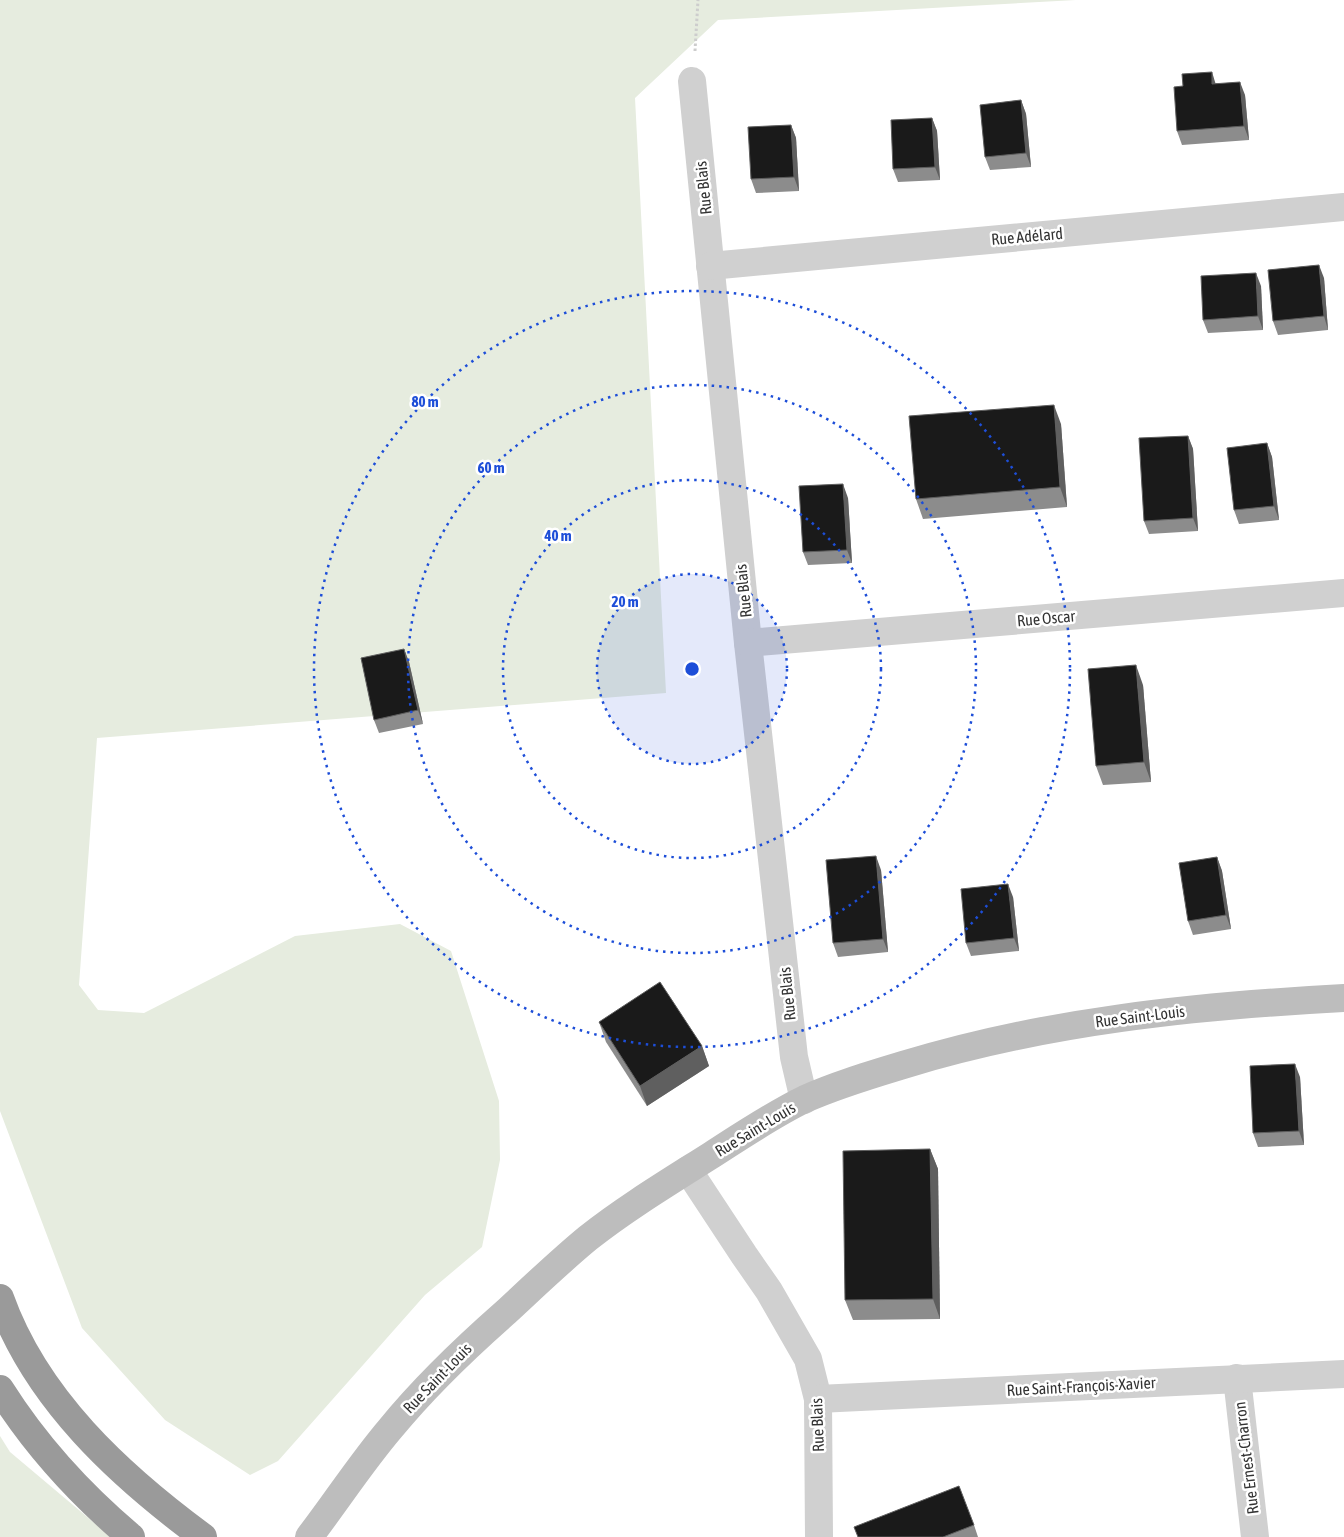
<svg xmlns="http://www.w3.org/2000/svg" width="1344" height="1537" font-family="'Asap Condensed',sans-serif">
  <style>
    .green { fill: #e6ecdf }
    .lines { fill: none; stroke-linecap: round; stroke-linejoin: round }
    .path { stroke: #cdcdcd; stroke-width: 3; stroke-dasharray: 2.5 2.5; stroke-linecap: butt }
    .minor { stroke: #d0d0d0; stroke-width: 28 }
    .secondary { stroke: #bdbdbd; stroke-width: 28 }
    .motorway { stroke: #9a9a9a; stroke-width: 28 }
    .wall { fill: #8c8c8c }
    .shaded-wall { fill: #5f5f5f }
    .building { fill: #1a1a1a; stroke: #5f5f5f }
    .ring { fill: none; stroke: #1d4ed8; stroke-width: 2.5; stroke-dasharray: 2.5 5 }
    .labels { text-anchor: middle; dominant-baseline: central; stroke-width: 5; stroke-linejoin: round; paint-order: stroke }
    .street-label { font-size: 16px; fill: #333; stroke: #fff }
    .centre { fill: #1d4ed8; stroke: #fff; stroke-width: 2.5 }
    .ring-label { font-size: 15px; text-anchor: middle; font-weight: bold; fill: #1d4ed8; stroke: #fff; stroke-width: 5; stroke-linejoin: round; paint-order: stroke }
  </style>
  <rect width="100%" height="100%" fill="#fff"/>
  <!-- green -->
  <g class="green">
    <path d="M0 0H1076L718 20 635 98 666 693 97 738 79 985 98 1010 144 1013 295 936 400 924 451 951 499 1101 500 1160 482 1247 425 1295 278 1461 250 1475 165 1420 82 1328 0 1111Z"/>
    <path d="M0 1436 10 1452 111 1537H0Z"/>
  </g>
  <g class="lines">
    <!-- path -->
    <path class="path" d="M695 51 698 0"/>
    <!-- minor -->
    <g class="minor">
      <path d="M692 81 748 643 794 1057 804 1100"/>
      <path d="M710 266 1344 207"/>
      <path d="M748 643 1344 593"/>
      <path d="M688 1170 744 1255 769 1291 808 1359 818 1399 819 1537"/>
      <path d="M1237 1378 1255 1537"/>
      <path d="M818 1399 1344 1374"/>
    </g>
    <!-- secondary -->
    <path class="secondary" d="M309 1537C336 1502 361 1463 390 1429 425 1386 465 1348 506 1312 533 1287 560 1261 588 1238 626 1208 669 1182 710 1156 741 1136 772 1115 805 1099 836 1085 870 1075 903 1065 1047 1021 1195 1006 1344 998"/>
    <!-- motorway -->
    <g class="motorway">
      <path d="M0 1298C36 1399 119 1475 203 1537"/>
      <path d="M0 1389C36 1446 80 1494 131 1537"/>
    </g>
  </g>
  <!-- wall -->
  <g class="wall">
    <path d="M1216 83 1245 95 1249 140 1182 145 1177 131Z"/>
    <path d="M1021 100 1026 114 1031 167 990 170 985 157Z"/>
    <path d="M932 118 937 131 940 180 898 182 893 169Z"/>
    <path d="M791 125 796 138 799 191 756 193 751 179Z"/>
    <path d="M1324 278 1328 330 1278 335 1273 321Z"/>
    <path d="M1261 286 1263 330 1208 333 1203 320Z"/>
    <path d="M1061 424 1067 507 923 519 916 499Z"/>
    <path d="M1188 436 1193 449 1198 531 1149 534 1144 521Z"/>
    <path d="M1267 443 1272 457 1279 520 1239 524 1234 510Z"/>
    <path d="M848 498 852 563 808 565 803 552Z"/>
    <path d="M404 649 409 662 423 724 379 733 374 720Z"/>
    <path d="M1143 685 1151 782 1103 785 1096 766Z"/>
    <path d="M1217 857 1222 871 1231 929 1193 935 1188 921Z"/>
    <path d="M881 870 888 952 838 957 833 943Z"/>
    <path d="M1013 897 1019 951 971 956 966 943Z"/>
    <path d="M599 1022 702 1046 709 1066 647 1106 606 1042Z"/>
    <path d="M1300 1077 1304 1145 1258 1147 1253 1133Z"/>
    <path d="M930 1149 938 1169 940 1319 853 1320 845 1300Z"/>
    <path d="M974 1525 978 1537H857Z"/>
  </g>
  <!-- shaded-wall -->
  <g class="shaded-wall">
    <path d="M1212 72 1216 85 1212 84Z"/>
    <path d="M1240 82 1245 95 1249 140 1244 126Z"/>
    <path d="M1021 100 1026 114 1031 167 1026 153Z"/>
    <path d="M932 118 937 131 940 180 935 167Z"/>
    <path d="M791 125 796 138 799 191 794 177Z"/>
    <path d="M1319 265 1324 278 1328 330 1324 316Z"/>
    <path d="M1256 273 1261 286 1263 330 1258 316Z"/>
    <path d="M1054 405 1061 424 1067 507 1060 487Z"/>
    <path d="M1188 436 1193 449 1198 531 1193 518Z"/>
    <path d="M1267 443 1272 457 1279 520 1274 506Z"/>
    <path d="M843 484 848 498 852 563 847 550Z"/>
    <path d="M404 649 409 662 423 724 418 710Z"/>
    <path d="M1136 665 1143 685 1151 782 1144 762Z"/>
    <path d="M876 856 881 870 888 952 883 939Z"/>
    <path d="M1217 857 1222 871 1231 929 1226 915Z"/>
    <path d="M1008 884 1013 897 1019 951 1014 938Z"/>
    <path d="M702 1046 709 1066 647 1106 640 1086Z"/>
    <path d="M1295 1064 1300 1077 1304 1145 1299 1131Z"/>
    <path d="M930 1149 938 1169 940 1319 933 1299Z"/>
  </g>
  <!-- building -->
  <g class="building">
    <path d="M1212 72V84L1240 82 1244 126 1177 131 1174 87 1183 86 1182 74Z"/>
    <path d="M1021 100 1026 153 985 157 980 105Z"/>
    <path d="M932 118 935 167 893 169 891 120Z"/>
    <path d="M791 125 794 177 751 179 748 127Z"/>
    <path d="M1319 265 1324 316 1273 321 1268 270Z"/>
    <path d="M1256 273 1258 316 1203 320 1201 276Z"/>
    <path d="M1054 405 1060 487 916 499 909 416Z"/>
    <path d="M1188 436 1193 518 1144 521 1139 438Z"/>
    <path d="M1267 443 1274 506 1234 510 1227 448Z"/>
    <path d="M843 484 847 550 803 552 799 486Z"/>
    <path d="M404 649 418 710 374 720 361 658Z"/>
    <path d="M1136 665 1144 762 1096 766 1088 669Z"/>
    <path d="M876 856 883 939 833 943 826 860Z"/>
    <path d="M1217 857 1226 915 1188 921 1179 863Z"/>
    <path d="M1008 884 1014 938 966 943 961 889Z"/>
    <path d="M660 982 702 1046 640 1086 599 1022Z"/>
    <path d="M1295 1064 1299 1131 1253 1133 1250 1066Z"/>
    <path d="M930 1149 933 1299 845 1300 843 1151Z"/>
    <path d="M959 1486 974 1525 943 1537H858L854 1527Z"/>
  </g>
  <!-- distance rings -->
  <circle cx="692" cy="669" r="95" fill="#1d4ed8" fill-opacity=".12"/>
  <g class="ring">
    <circle cx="692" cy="669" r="95"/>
    <circle cx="692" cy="669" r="189"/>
    <circle cx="692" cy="669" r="284"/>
    <circle cx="692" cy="669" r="378"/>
  </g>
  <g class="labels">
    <!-- street labels -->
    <g class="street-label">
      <text transform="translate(703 188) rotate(-96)">Rue Blais</text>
      <text transform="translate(1027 236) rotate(-5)">Rue Adélard</text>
      <text transform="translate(743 591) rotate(-96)">Rue Blais</text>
      <text transform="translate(1046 618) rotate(-5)">Rue Oscar</text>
      <text transform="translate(787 994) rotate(-96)">Rue Blais</text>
      <text transform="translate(1140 1016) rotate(-7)">Rue Saint-Louis</text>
      <text transform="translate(755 1129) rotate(-31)">Rue Saint-Louis</text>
      <text transform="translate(437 1378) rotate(-46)">Rue Saint-Louis</text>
      <text transform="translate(1081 1386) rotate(-3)">Rue Saint-François-Xavier</text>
      <text transform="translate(817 1425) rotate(-92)">Rue Blais</text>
      <text transform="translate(1246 1458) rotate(-97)">Rue Ernest-Charron</text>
    </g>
  </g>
  <circle cx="692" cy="669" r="8" class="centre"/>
  <g class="ring-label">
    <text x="425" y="407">80 m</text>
    <text x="491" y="473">60 m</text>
    <text x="558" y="541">40 m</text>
    <text x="625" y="607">20 m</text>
  </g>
</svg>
